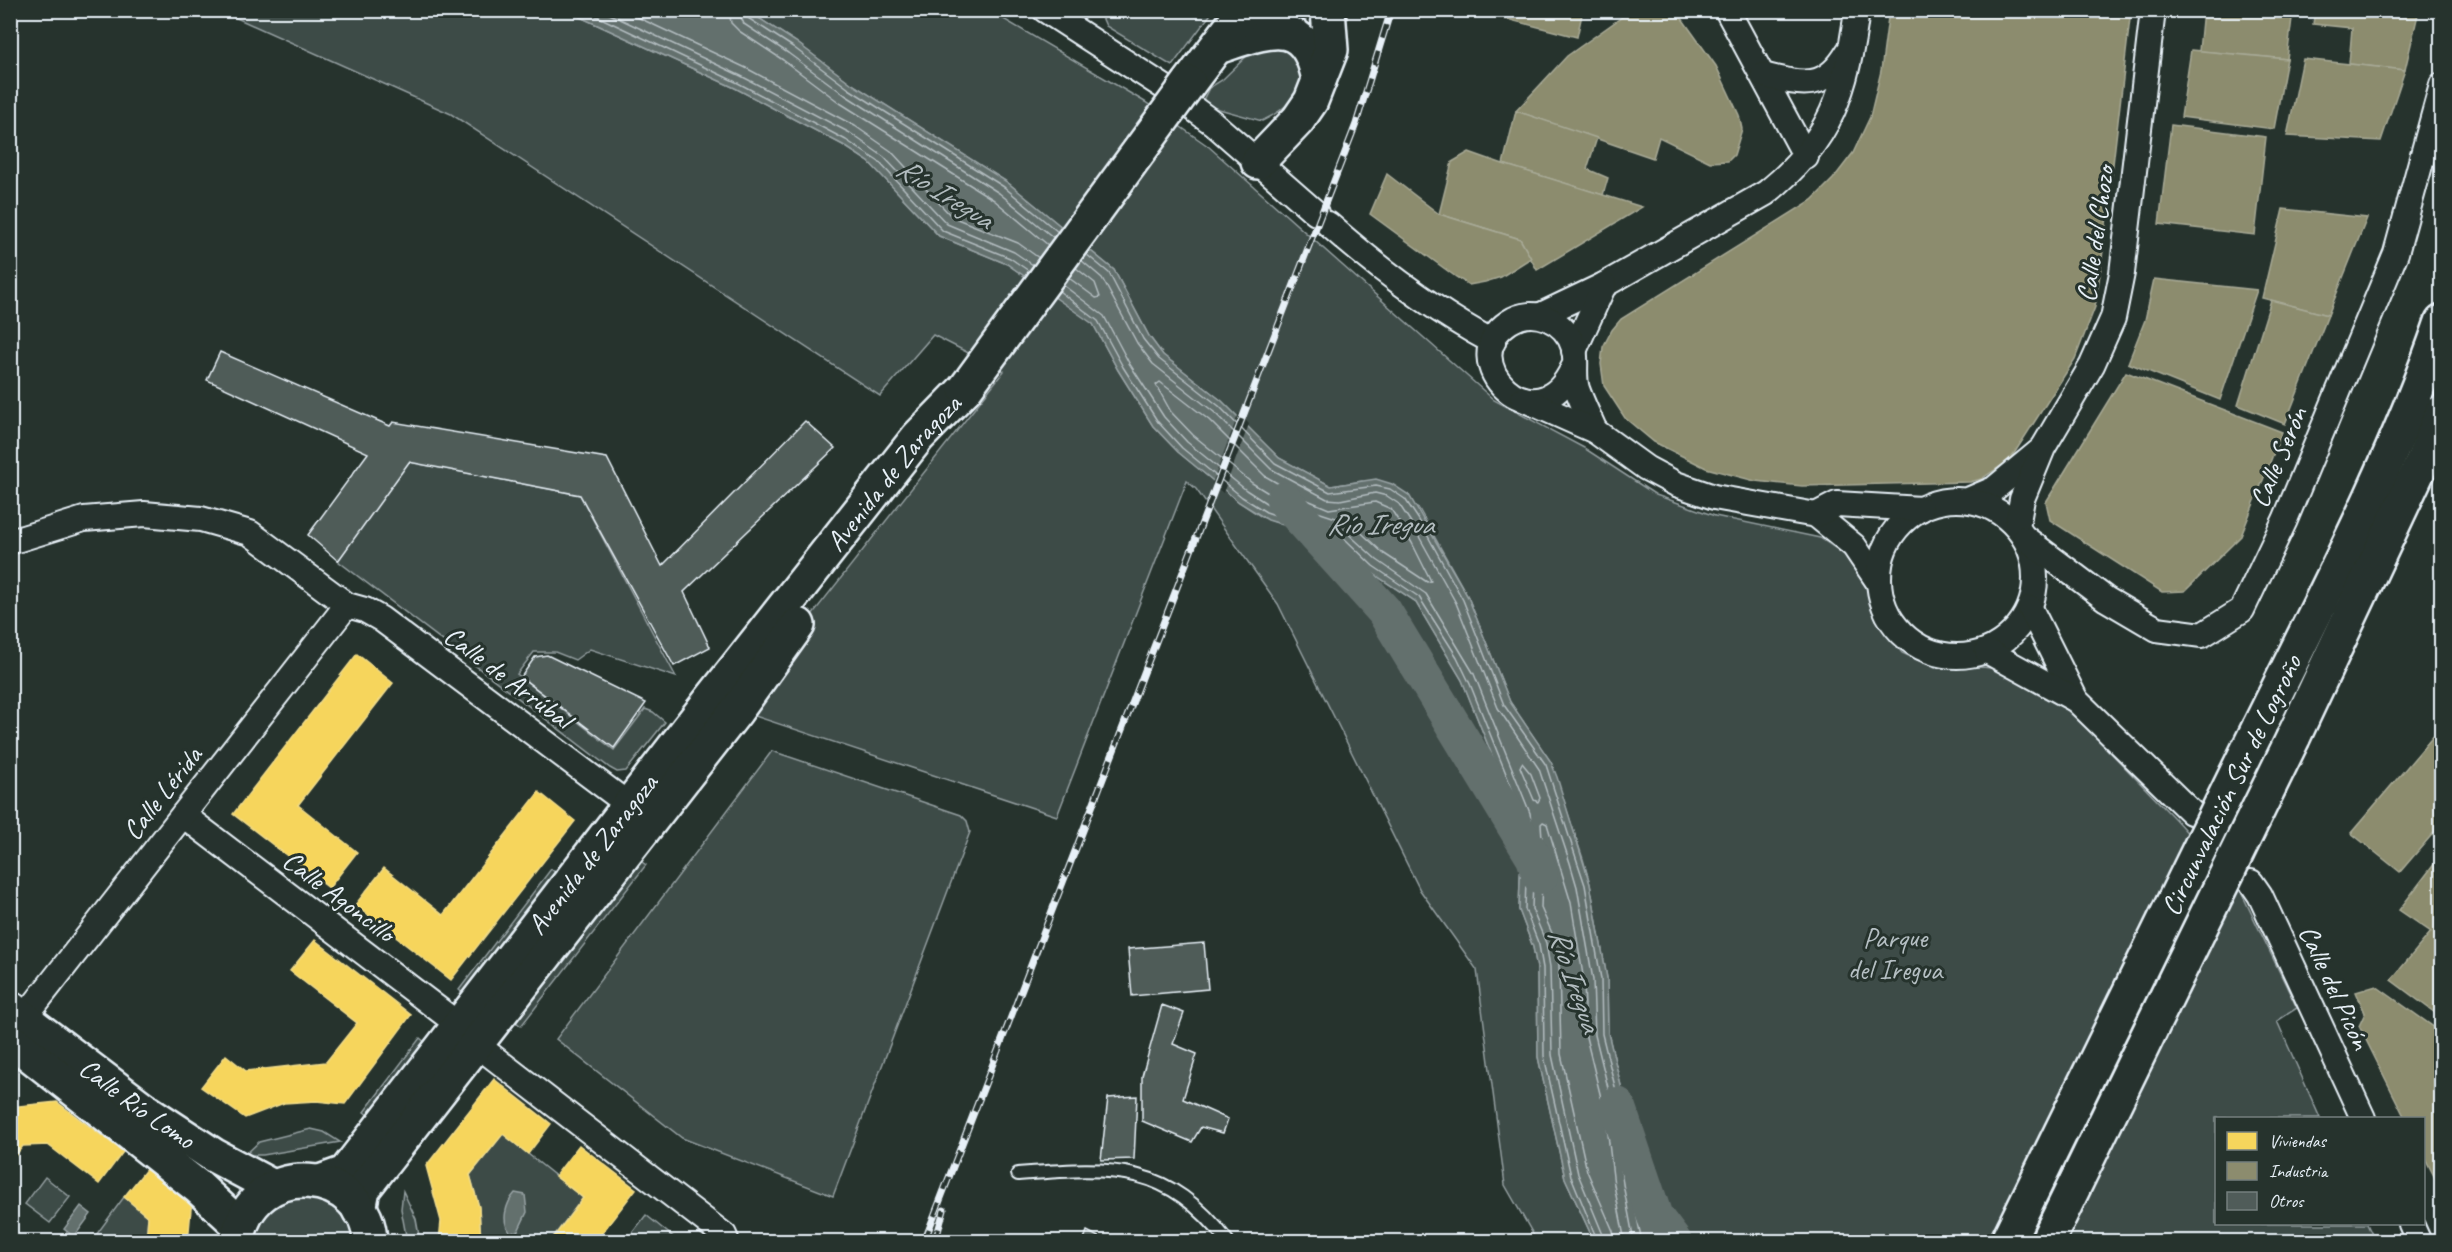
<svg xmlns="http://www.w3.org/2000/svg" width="2452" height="1252" font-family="Caveat,sans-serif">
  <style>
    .green { fill: #3e4b47; stroke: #939ea0; stroke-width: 1.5 }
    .water { fill: #636f6d; stroke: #98a3a5; stroke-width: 1.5 }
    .pier { fill: #26332d }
    .homes { fill: #f6d55c; stroke: #f2dd8b; stroke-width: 1.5 }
    .industry { fill: #8c8c6e; stroke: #a8aa97; stroke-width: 1.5 }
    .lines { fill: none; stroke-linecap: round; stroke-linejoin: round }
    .shore { stroke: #b3bdc0; stroke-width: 1.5 }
    .river { stroke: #636f6d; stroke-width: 36 }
    .building { fill: #505c59; stroke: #e8f1f8; stroke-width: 1.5 }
    .lane-casing { stroke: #e8f1f8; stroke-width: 16 }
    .street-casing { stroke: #e8f1f8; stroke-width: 28 }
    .secondary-casing { stroke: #e8f1f8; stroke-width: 38 }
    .primary-casing { stroke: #e8f1f8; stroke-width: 38 }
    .highway-casing { stroke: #e8f1f8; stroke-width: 38 }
    .lane { stroke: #26332d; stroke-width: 12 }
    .street { stroke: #26332d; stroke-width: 24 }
    .secondary { stroke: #26332d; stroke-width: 33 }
    .primary { stroke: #26332d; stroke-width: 33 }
    .highway { stroke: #26332d; stroke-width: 33 }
    .rail-casing { stroke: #e8f1f8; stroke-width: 7 }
    .rail { stroke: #26332d; stroke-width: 4.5; stroke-dasharray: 14; stroke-linecap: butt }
    .primary-bridge-casing { stroke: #e8f1f8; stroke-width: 38; stroke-linecap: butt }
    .highway-bridge-casing { stroke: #e8f1f8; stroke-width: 38; stroke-linecap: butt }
    .primary-bridge { stroke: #26332d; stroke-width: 33 }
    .highway-bridge { stroke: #26332d; stroke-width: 33 }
    .labels { text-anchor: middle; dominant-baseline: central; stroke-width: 6; stroke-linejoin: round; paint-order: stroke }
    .street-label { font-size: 28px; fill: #e8f1f8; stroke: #26332d }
    .park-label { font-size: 28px; fill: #b5bfc3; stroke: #26332d }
    .water-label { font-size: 30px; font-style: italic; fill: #b3bdc0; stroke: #26332d }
  </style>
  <rect width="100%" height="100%" fill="#26332d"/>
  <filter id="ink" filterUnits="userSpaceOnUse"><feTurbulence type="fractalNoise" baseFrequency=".0167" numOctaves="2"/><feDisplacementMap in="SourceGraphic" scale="12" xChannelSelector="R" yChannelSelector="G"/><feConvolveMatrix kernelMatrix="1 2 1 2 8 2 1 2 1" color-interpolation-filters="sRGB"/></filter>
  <g filter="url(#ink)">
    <!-- green -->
    <g class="green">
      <path d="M1099 10H1213V11L1172 66 1106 26Z"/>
      <path d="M221 11H567L735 88 843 145 869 162 939 236 1007 264 1077 311 1093 324 1118 370 1153 426 1178 452 1239 502 1262 517 1304 533 1340 542 1369 571 1415 601 1462 680 1517 818 1521 852 1519 910 1533 947 1537 968 1538 1057 1565 1178 1594 1241H1537L1505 1185 1477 970 1420 890 1278 604 1196 489 1187 481 1057 816 737 710 1004 371 933 335 880 396 451 114Z"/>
      <path d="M748 11H990L1145 102 1208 146 1494 400 1584 448 1656 495 1715 516 1820 538 1844 554 1869 592 1876 620 1902 653 1935 668 1982 667 2009 670 2052 692 2175 819 2241 892 2297 1008 2277 1021 2320 1118H2216V1224H2367L2375 1241H1648L1636 1182 1628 1114 1608 1033 1607 978 1590 884 1583 859 1551 762 1510 702 1468 597 1419 509 1362 481 1331 486 1279 458 1222 401 1163 355 1149 336 1114 270 1007 182 852 84 796 42Z"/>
      <path d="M1288 43C1292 50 1301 60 1301 68 1304 94 1283 111 1262 121L1201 104 1209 88 1222 80 1257 46Z"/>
      <path d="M409 462 580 495 676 677 590 649 575 660 555 652H534L517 674 614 750 645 709 653 712 665 722 626 771 617 772 610 768 338 561Z"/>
      <path d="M772 751 961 815 967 821 970 832 833 1196 682 1138 556 1039Z"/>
      <path d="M639 860 646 865 521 1026 516 1022Z"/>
      <path d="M551 869 557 874 465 995 459 990Z"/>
      <path d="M420 1038 427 1044 370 1117 364 1112Z"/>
      <path d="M311 1129 324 1132 340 1142 263 1155H245L259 1142Z"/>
      <path d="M503 1134 583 1198 550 1241H481L479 1207 470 1175Z"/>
      <path d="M45 1177 70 1197 50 1223 25 1204Z"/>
      <path d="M403 1191 416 1219 420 1241H407L401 1209Z"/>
      <path d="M307 1194 337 1203 361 1242H254C261 1213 279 1199 307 1194Z"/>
      <path d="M124 1197 148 1217 146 1241 91 1242Z"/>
      <path d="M646 1215 677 1240 681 1241H626Z"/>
    </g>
    <!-- water -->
    <g class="water">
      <path d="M567 11H748L796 42 852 84 1007 182 1114 270 1149 336 1163 355 1222 401 1279 458 1331 486 1376 479 1392 484 1409 495 1468 597 1510 702 1551 762 1557 777 1590 884 1607 978 1608 1033 1628 1114 1636 1182 1648 1241H1594L1565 1178 1538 1057 1537 968 1533 947 1519 910 1521 852 1517 818 1462 680 1415 601 1369 571 1340 542 1268 520 1239 502 1178 452 1153 426 1118 370 1093 324 1007 264 939 236 869 162 843 145 735 88Z"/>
      <path d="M515 1193 525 1195 527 1212 518 1231 511 1233C500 1222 506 1203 515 1193Z"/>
      <path d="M81 1206 91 1214 74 1237 64 1229Z"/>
    </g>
    <!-- pier -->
    <path class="pier" d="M1239 413 1249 424 1223 493 1212 484Z"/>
    <!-- homes -->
    <g class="homes">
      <path d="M357 654 393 683 298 805 357 852 329 888 233 814Z"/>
      <path d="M539 792 575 821 451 980 355 905 384 868 443 915Z"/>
      <path d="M315 940 411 1015 345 1104 316 1101 284 1103 245 1118 201 1087 226 1055 246 1071 326 1062 357 1023 290 971Z"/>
      <path d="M494 1079 551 1124 528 1154 503 1134 470 1175 479 1207 481 1242H439L441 1221 426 1166Z"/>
      <path d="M57 1102 123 1152 99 1184 48 1145 23 1146 10 1162V1107Z"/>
      <path d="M579 1145 636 1189 595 1242H550L583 1198 555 1176Z"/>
      <path d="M148 1167 192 1198 188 1242H146L148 1217 124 1197Z"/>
    </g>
    <!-- industry -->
    <g class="industry">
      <path d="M1472 10H1583L1577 37Z"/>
      <path d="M1632 10H1676L1716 66 1739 115 1742 129 1734 155 1728 161 1710 162 1659 137 1653 158 1516 111 1567 56Z"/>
      <path d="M1889 10H2131L2101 267 2095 307 2075 359 2015 452 2008 461 1981 479 1970 482 1802 486 1755 481 1706 468 1654 442 1625 418 1604 386 1601 364 1603 347 1612 330 1621 319 1812 200 1833 179 1853 153 1870 117 1881 71Z"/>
      <path d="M2203 10H2293L2287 59 2199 51Z"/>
      <path d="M2315 10H2419L2405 70 2349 64 2352 28 2313 24Z"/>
      <path d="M2191 50 2287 59 2274 129 2181 117Z"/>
      <path d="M2303 59 2405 70 2381 141 2287 136Z"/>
      <path d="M1516 111 1597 138 1587 169 1608 178 1603 195 1503 164Z"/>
      <path d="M2171 125 2266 137 2255 235 2159 224Z"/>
      <path d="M1469 152 1503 164 1642 207 1537 270 1520 239 1439 214 1452 162Z"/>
      <path d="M1387 174 1439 214 1520 239 1531 258 1501 277 1485 282 1469 285 1456 277 1370 214Z"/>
      <path d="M2283 209 2367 218 2328 315 2262 298Z"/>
      <path d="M2154 279 2257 290 2220 400 2128 363 2145 320Z"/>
      <path d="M2271 300 2328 315 2285 424 2238 405Z"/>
      <path d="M2126 372 2282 432 2241 536 2185 591 2162 592 2050 520 2046 502Z"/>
      <path d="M2442 726V823L2400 872 2351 833Z"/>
      <path d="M2442 854V1018L2391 980 2431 932 2399 910Z"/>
      <path d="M2376 986 2442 1033V1192L2424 1156V1118H2405L2359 1026 2365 1013 2356 992Z"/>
    </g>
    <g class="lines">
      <!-- shore -->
      <g class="shore">
        <path d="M584 10 738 83 846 140 879 162 943 231 1010 258 1029 271"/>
        <path d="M601 10 741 76 850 133 884 157 947 224 1014 252 1033 265"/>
        <path d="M622 10 746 68 855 126 891 151 952 217 1018 243 1039 258"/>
        <path d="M729 10 731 23 739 31 783 60 840 103 994 200 1048 245"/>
        <path d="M738 10 744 24 788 53 845 95 999 193 1054 238"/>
        <path d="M745 10 748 18 793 47 849 89 1004 187 1058 232"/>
        <path d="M1086 254 1109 273 1143 339 1159 359 1219 406 1275 463 1330 492 1376 486 1390 489 1405 499 1419 520 1463 600 1504 705 1546 765 1577 861 1585 885 1601 979 1602 1034 1622 1115 1630 1183 1642 1242"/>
        <path d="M1081 260 1102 278 1137 343 1153 364 1214 412 1271 469 1327 499 1340 500 1375 493 1387 496 1399 504 1412 524 1456 603 1498 708 1539 769 1570 863 1577 887 1593 980 1595 1035 1615 1116 1623 1184 1634 1242"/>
        <path d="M1069 278 1096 298 1100 297 1095 283 1076 268"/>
        <path d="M1063 285 1104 316 1129 363 1164 417 1187 442 1246 490 1269 505 1344 530 1377 560 1426 594 1474 674 1530 813 1534 851 1532 909 1546 943 1550 967 1552 1055 1578 1174 1606 1242"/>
        <path d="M1059 291 1098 321 1123 367 1158 422 1182 448 1242 497 1266 512 1344 538 1373 566 1419 597 1457 657 1470 684 1523 816 1527 851 1525 909 1539 945 1543 968 1544 1056 1571 1176 1598 1242"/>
        <path d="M1160 382 1209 420 1265 476 1305 499 1329 509 1375 502 1391 509 1412 543 1431 581 1427 582 1383 553 1351 523 1278 499 1252 483 1193 435 1171 412 1156 385Z"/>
        <path d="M1522 763 1531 774 1540 798 1538 802 1534 800 1520 767Z"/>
        <path d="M1615 1242 1613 1231 1587 1171 1561 1054 1559 965 1555 940 1541 908 1543 852 1541 824 1543 822 1547 824 1571 903 1584 981 1586 1037 1606 1118 1614 1185 1625 1242"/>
      </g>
      <!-- river -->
      <g class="river">
        <path d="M1284 500 1384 611 1534 858 1540 876"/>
        <path d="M1617 1105 1655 1217 1674 1242"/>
      </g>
    </g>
    <!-- building -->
    <g class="building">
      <path d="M220 352 390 426 393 422 607 458 662 566 805 421 835 448 684 592 710 647 674 666 580 495 409 462 338 561 308 535 368 453 207 380Z"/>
      <path d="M547 655 646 703 614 748 521 677 535 657Z"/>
      <path d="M1204 943 1208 989 1132 996 1128 949Z"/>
      <path d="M1162 1005 1184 1013 1173 1044 1197 1054 1183 1099 1228 1119 1223 1133 1201 1127 1192 1142 1142 1121V1076Z"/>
      <path d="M1137 1096 1134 1159 1101 1160 1108 1098Z"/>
      <path d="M1087 1231 1108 1242H1083Z"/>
    </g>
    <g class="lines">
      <!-- lane casing -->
      <g class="lane-casing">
        <path id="lane" d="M1018 1174C1111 1167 1166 1161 1228 1242"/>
      </g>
      <!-- street casing -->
      <g class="street-casing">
        <g id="street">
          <path d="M1045 10 1167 89 1213 123 1316 213"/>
          <path d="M1727 10 1806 157"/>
          <path d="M1763 75C1803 85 1825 91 1848 52"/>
          <path d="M1328 224C1379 269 1433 310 1493 342"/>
          <path d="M1541 315 1604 285 1766 193C1831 141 1847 90 1857 10"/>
          <path d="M1574 351 1604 285"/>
          <path d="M1573 368C1537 447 1451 360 1509 322 1534 305 1566 321 1574 348 1577 361 1573 376 1577 389 1582 403 1589 417 1595 431"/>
          <path d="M1523 399 1595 431 1646 468 1676 484 1714 497 1816 515 1854 546 1879 583"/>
          <path d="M1968 500 1994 489 2041 450"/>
          <circle cx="1957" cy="578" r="78"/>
          <path d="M1816 515 1837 504 1921 509"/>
          <path d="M2017 527 2022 499 2043 448 2092 365 2113 318 2122 273 2153 10"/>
          <path d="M2025 538 2106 599 2157 629 2202 635 2242 610 2285 520 2396 253 2442 85"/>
          <path d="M10 542 84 519 144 514 201 519 250 533 347 605 365 610 381 619 629 805"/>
          <path d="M2030 608 2076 700"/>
          <path d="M1987 651 2076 700 2191 812"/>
          <path d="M183 815 459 1025"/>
          <path d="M2251 882 2260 895 2363 1118"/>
          <path d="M24 1018 347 605"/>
          <path d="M476 1044 724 1235 727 1242"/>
          <path d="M2411 1224 2419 1242"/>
        </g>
      </g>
      <!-- secondary casing -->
      <g class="secondary-casing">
        <g id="secondary">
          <path id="s1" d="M10 1008 146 1111 213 1155 273 1187"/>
          <path d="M10 1039 198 1187 240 1226"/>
        </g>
      </g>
      <!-- primary casing -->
      <g class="primary-casing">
        <g id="primary">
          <path d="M1217 47C1267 31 1306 12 1319 80"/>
          <path d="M1189 83 1244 10"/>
          <path d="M1258 162 1298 120 1311 101 1331 50 1328 10"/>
          <path id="s2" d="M320 1182 345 1173 709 702 918 437 965 389"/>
          <path d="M359 1210 363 1189 737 710 798 625"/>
          <path d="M237 1242C252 1152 369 1170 370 1242"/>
        </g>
      </g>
      <!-- highway casing -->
      <g class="highway-casing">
        <g id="highway">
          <path d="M2259 727C2324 595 2394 462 2442 322"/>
          <path d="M2293 738 2422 463 2442 412"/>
        </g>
      </g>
      <!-- lane -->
      <use href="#lane" class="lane"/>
      <!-- street -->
      <use href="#street" class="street"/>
      <!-- secondary -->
      <use href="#secondary" class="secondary"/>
      <!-- primary -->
      <use href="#primary" class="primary"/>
      <!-- highway -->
      <use href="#highway" class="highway"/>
      <!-- rail casing -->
      <g class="rail-casing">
        <g id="rail">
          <path d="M924 1242 1356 124 1391 10"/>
          <path d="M935 1242 944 1210"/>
        </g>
      </g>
      <!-- rail -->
      <use href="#rail" class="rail"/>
      <!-- primary-bridge casing -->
      <g class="primary-bridge-casing">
        <path id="primary-bridge" d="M965 389 1189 83"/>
      </g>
      <!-- highway-bridge casing -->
      <g class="highway-bridge-casing">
        <g id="highway-bridge">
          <path d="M2007 1242 2259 727"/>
          <path d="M2047 1242 2293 738"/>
        </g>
      </g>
      <!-- primary-bridge -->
      <use href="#primary-bridge" class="primary-bridge"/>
      <!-- highway-bridge -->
      <use href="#highway-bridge" class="highway-bridge"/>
    </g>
  </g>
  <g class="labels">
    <!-- street labels -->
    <g class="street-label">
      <text transform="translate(2095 234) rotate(-82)">Calle del Chozo</text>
      <text transform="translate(2278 457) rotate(-67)">Calle Serón</text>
      <text stroke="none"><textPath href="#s2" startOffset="916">Avenida de Zaragoza</textPath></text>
      <text transform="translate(508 677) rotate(37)">Calle de Arrúbal</text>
      <text transform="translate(2231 785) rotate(-64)">Circunvalación Sur de Logroño</text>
      <text transform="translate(162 793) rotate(-52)">Calle Lérida</text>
      <text stroke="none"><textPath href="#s2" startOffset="430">Avenida de Zaragoza</textPath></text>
      <text transform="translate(339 896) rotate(37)">Calle Agoncillo</text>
      <text transform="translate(2335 987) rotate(65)">Calle del Picón</text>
      <text stroke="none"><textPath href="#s1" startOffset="159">Calle Río Lomo</textPath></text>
    </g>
    <!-- park labels -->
    <g class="park-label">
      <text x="1895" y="937">Parque<tspan x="1895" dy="32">del Iregua</tspan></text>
    </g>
    <!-- water labels -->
    <g class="water-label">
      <text transform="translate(945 193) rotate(32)">Río Iregua</text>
      <text x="1380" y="524">Río Iregua</text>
      <text transform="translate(1575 980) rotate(71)">Río Iregua</text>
    </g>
  </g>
  <!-- margin -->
  <rect width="2452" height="1252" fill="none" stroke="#26332d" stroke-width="36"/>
  <rect x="18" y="18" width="2416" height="1216" fill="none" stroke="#e8f1f8" stroke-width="2" filter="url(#ink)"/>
  <!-- legend -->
  <rect x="2215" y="1117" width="210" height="108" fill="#26332d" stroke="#747f7e" stroke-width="1.5"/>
  <rect x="2227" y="1132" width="30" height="18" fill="#f6d55c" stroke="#747f7e" stroke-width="1.5"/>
  <text x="2269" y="1147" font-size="18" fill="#e8f1f8">Viviendas</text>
  <rect x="2227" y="1162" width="30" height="18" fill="#8c8c6e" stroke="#747f7e" stroke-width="1.5"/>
  <text x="2269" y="1177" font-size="18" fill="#e8f1f8">Industria</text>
  <rect x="2227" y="1192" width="30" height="18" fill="#505c59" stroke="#747f7e" stroke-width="1.5"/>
  <text x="2269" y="1207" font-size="18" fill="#e8f1f8">Otros</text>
</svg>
